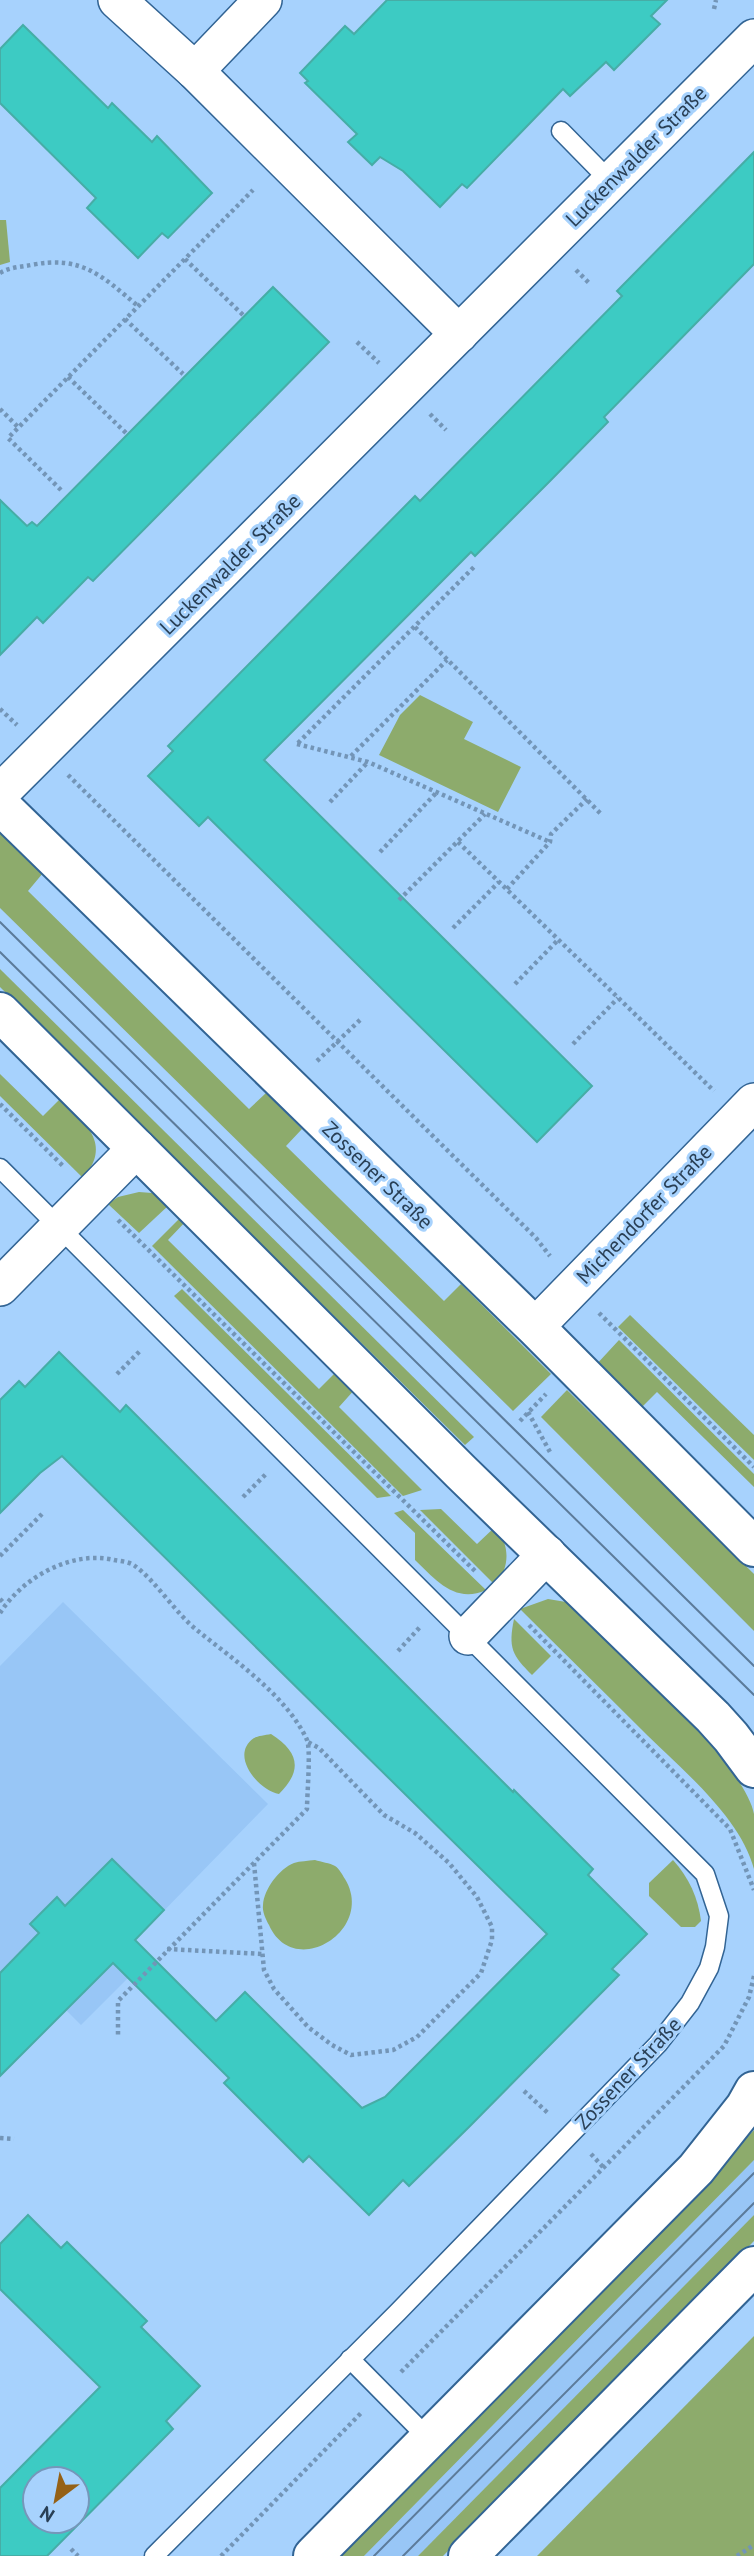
<svg xmlns="http://www.w3.org/2000/svg" width="754" height="2556" font-family="'PT Sans',sans-serif">
  <style>
    .built { fill: #98c6f6 }
    .green { fill: #8dab6c }
    .building { fill: #3dcbc3; stroke: #46ada6; stroke-width: 2; fill-rule: evenodd }
    .lines { fill: none; stroke-linecap: round; stroke-linejoin: round }
    .lane-casing { stroke: #326494; stroke-width: 21 }
    .street-casing { stroke: #326494; stroke-width: 40 }
    .secondary-casing { stroke: #326494; stroke-width: 42 }
    .path { stroke: #7395b7; stroke-width: 4.5; stroke-dasharray: 3.5 3.5; stroke-linecap: butt }
    .lane { stroke: #fff; stroke-width: 18 }
    .street { stroke: #fff; stroke-width: 37 }
    .secondary { stroke: #fff; stroke-width: 38 }
    .tram { stroke: #5c7b9a; stroke-width: 2 }
    .labels { text-anchor: middle; dominant-baseline: central; stroke-width: 6; stroke-linejoin: round; paint-order: stroke }
    .street-label { font-size: 21px; fill: #293f55; stroke: #a7d2fd }
  </style>
  <rect width="100%" height="100%" fill="#a7d2fd"/>
  <!-- built -->
  <g class="built">
    <path d="M63 1602 268 1804 115 1961 130 1976 81 2025 66 2010 0 2076V1666Z"/>
    <path d="M754 2160V2215L747 2223 418 2556H364Z"/>
  </g>
  <!-- green -->
  <g class="green">
    <path d="M0 220H6L10 262 0 265Z"/>
    <path d="M420 695 473 722 464 739 521 767 498 812 379 755 400 715Z"/>
    <path d="M0 830 43 873 28 891 249 1109 266 1093 302 1129 286 1146 444 1301 461 1284 551 1374 513 1411 0 908Z"/>
    <path d="M0 969 474 1437 465 1445 0 987Z"/>
    <path d="M0 1074 43 1116 61 1098C85 1123 113 1144 83 1178L0 1096Z"/>
    <path d="M139 1192 152 1193 169 1205 139 1233 108 1204 118 1197Z"/>
    <path d="M182 1216 187 1220 168 1240 319 1389 338 1370 356 1388 339 1407 422 1490 403 1496 152 1246Z"/>
    <path d="M182 1289 391 1496 377 1498 174 1296Z"/>
    <path d="M630 1315 754 1435V1460L618 1327Z"/>
    <path d="M619 1340 754 1474V1487L657 1392 639 1410 595 1366Z"/>
    <path d="M567 1390 754 1574V1631L541 1417Z"/>
    <path d="M441 1509 477 1544 496 1526C510 1548 510 1564 496 1586L420 1510Z"/>
    <path d="M403 1510 486 1590C455 1604 436 1580 415 1560V1533L394 1513Z"/>
    <path d="M548 1599 566 1602 574 1608 704 1733C718 1752 750 1791 754 1814 754 1831 754 1852 754 1869 740 1816 680 1768 641 1729 601 1689 560 1649 520 1609Z"/>
    <path d="M514 1619 551 1656 532 1675C512 1655 508 1648 514 1619Z"/>
    <path d="M271 1734C299 1752 303 1770 279 1794 258 1790 229 1755 254 1738 258 1736 265 1735 271 1734Z"/>
    <path d="M315 1860C321 1862 330 1863 335 1866 339 1868 343 1876 345 1879 376 1930 294 1981 269 1925 266 1920 262 1911 263 1905 264 1889 279 1869 294 1863 300 1861 308 1861 315 1860Z"/>
    <path d="M673 1860C689 1878 698 1897 701 1921L695 1927H681L649 1896V1883Z"/>
    <path d="M754 2130V2160L364 2556H338L643 2247Z"/>
    <path d="M754 2215V2241L443 2556H418Z"/>
    <path d="M754 2336V2556H537Z"/>
  </g>
  <!-- building -->
  <g class="building">
    <path d="M387 0H667L651 16 660 24 614 70 606 62 570 96 563 89 467 188 462 184 440 207 403 171 380 157 372 165 348 142 357 134 305 83 308 81 300 73 345 26 354 34Z"/>
    <path d="M23 25 108 108 112 103 152 142 157 136 212 193 168 238 162 233 138 258 87 208 96 198 0 103V49Z"/>
    <path d="M754 152V264L604 417 608 422 550 481 475 556 471 552 264 760 592 1086 537 1142 208 817 199 826 148 776 173 751 168 746 415 496 420 501 622 296 617 291Z"/>
    <path d="M273 287 329 342 93 581 88 577 43 623 37 617 0 655V500L27 526 32 522 37 526Z"/>
    <path d="M59 1352 120 1412 126 1405 513 1792 514 1790 593 1869 588 1875 647 1934 612 1969 619 1975 470 2126 409 2186 403 2180 369 2215 309 2156 303 2162 224 2083 229 2078 113 1963 0 2076V1973L39 1933 30 1924 57 1897 65 1906 112 1859 164 1910 135 1940 216 2021 245 1992 362 2108 385 2097 547 1934 62 1456 40 1473 0 1513V1400L19 1381 25 1387Z"/>
    <path d="M28 2215 61 2248 67 2242 147 2321 141 2327 200 2386 166 2421 173 2429 47 2556H0V2488L100 2387 0 2289V2244ZM35 2479H77V2521H35Z"/>
  </g>
  <g class="lines">
    <!-- lane casing -->
    <g class="lane-casing">
      <g id="lane">
        <path d="M561 131 611 182"/>
        <path d="M0 1168 705 1874 719 1916 715 1947 709 1968 690 2003 658 2044 398 2312 154 2556"/>
        <path d="M350 2359 429 2439"/>
      </g>
    </g>
    <!-- street casing -->
    <g class="street-casing">
      <g id="street">
        <path d="M117 0 195 71 459 334"/>
        <path d="M195 71 263 0"/>
        <path d="M0 793 754 38"/>
        <path d="M0 1287 137 1148"/>
        <path d="M535 1327 754 1102"/>
        <path d="M468 1636 547 1554"/>
      </g>
    </g>
    <!-- secondary casing -->
    <g class="secondary-casing">
      <g id="secondary">
        <path d="M0 805 535 1327 754 1547"/>
        <path d="M0 1012 461 1472 713 1717 731 1737 754 1768"/>
        <path d="M313 2556 696 2169 745 2107 754 2091"/>
        <path d="M468 2556 754 2266"/>
      </g>
    </g>
    <!-- path -->
    <g class="path">
      <path d="M714 9 716 0"/>
      <path d="M185 259 243 315"/>
      <path d="M576 270 590 284"/>
      <path d="M0 273C10 267 21 267 31 265 82 255 102 276 138 306"/>
      <path d="M125 319 183 374"/>
      <path d="M357 342 379 363"/>
      <path d="M68 377 126 433"/>
      <path d="M0 409 18 427"/>
      <path d="M430 414 446 430"/>
      <path d="M61 490 8 438 253 190"/>
      <path d="M415 627 601 814"/>
      <path d="M0 709 17 725"/>
      <path d="M298 743 474 567"/>
      <path d="M297 744 368 762 550 842"/>
      <path d="M351 756 447 660"/>
      <path d="M68 775 536 1238 550 1256"/>
      <path d="M330 802 368 762"/>
      <path d="M458 842 714 1091"/>
      <path d="M380 852 437 792"/>
      <path d="M507 889 550 842 551 834 587 799"/>
      <path d="M399 900 485 814"/>
      <path d="M453 928 499 882"/>
      <path d="M515 984 558 940"/>
      <path d="M573 1044 618 998"/>
      <path d="M317 1061 360 1020"/>
      <path d="M0 1104 64 1167"/>
      <path d="M118 1220 476 1572"/>
      <path d="M599 1313 754 1467"/>
      <path d="M117 1374 141 1350"/>
      <path d="M528 1412 550 1452"/>
      <path d="M520 1421 546 1394"/>
      <path d="M243 1497 267 1473"/>
      <path d="M0 1556 42 1514"/>
      <path d="M0 1599 5 1604"/>
      <path d="M0 1613C23 1577 72 1550 114 1560 121 1561 130 1562 135 1566 156 1581 176 1614 198 1631 234 1660 287 1696 307 1740 311 1750 307 1794 307 1809L118 2001V2035"/>
      <path d="M529 1625 730 1829 754 1890"/>
      <path d="M398 1651 421 1626"/>
      <path d="M254 1863 264 1970 274 1989 308 2027 332 2045 351 2055 393 2050 417 2037 481 1973 492 1940V1927L477 1897 449 1863 415 1833 384 1815 319 1748 308 1742"/>
      <path d="M167 1949 263 1954"/>
      <path d="M524 2091 549 2114"/>
      <path d="M0 2138 14 2139"/>
      <path d="M591 2154 603 2167"/>
      <path d="M401 2372 724 2046 749 1997 754 1976"/>
      <path d="M71 2549 78 2556"/>
      <path d="M221 2556 363 2411"/>
      <path d="M737 2556 754 2545"/>
    </g>
    <!-- lane -->
    <use href="#lane" class="lane"/>
    <!-- street -->
    <use href="#street" class="street"/>
    <!-- secondary -->
    <use href="#secondary" class="secondary"/>
    <!-- tram -->
    <g class="tram">
      <path d="M0 922 754 1666"/>
      <path d="M0 952 754 1695"/>
      <path d="M374 2556 754 2173"/>
      <path d="M403 2556 754 2203"/>
    </g>
  </g>
  <g class="labels">
    <!-- street labels -->
    <g class="street-label">
      <text transform="translate(636 156) rotate(-45)">Luckenwalder Straße</text>
      <text transform="translate(230 564) rotate(-45)">Luckenwalder Straße</text>
      <text transform="translate(378 1175) rotate(44)">Zossener Straße</text>
      <text transform="translate(644 1214) rotate(-46)">Michendorfer Straße</text>
      <text transform="translate(628 2073) rotate(-47)">Zossener Straße</text>
    </g>
  </g>
  <!-- north arrow -->
  <g transform="translate(56 2500) rotate(212)"><circle r="33" fill="#a7d2fd" stroke="#7597ba" stroke-width="2"/>
  <path d="M0-5L12 26L0 18L-12 26Z" fill="#956116"/>
  <text y="-10" font-size="19" font-weight="bold" text-anchor="middle" fill="#293f55">N</text>
  </g>
</svg>
